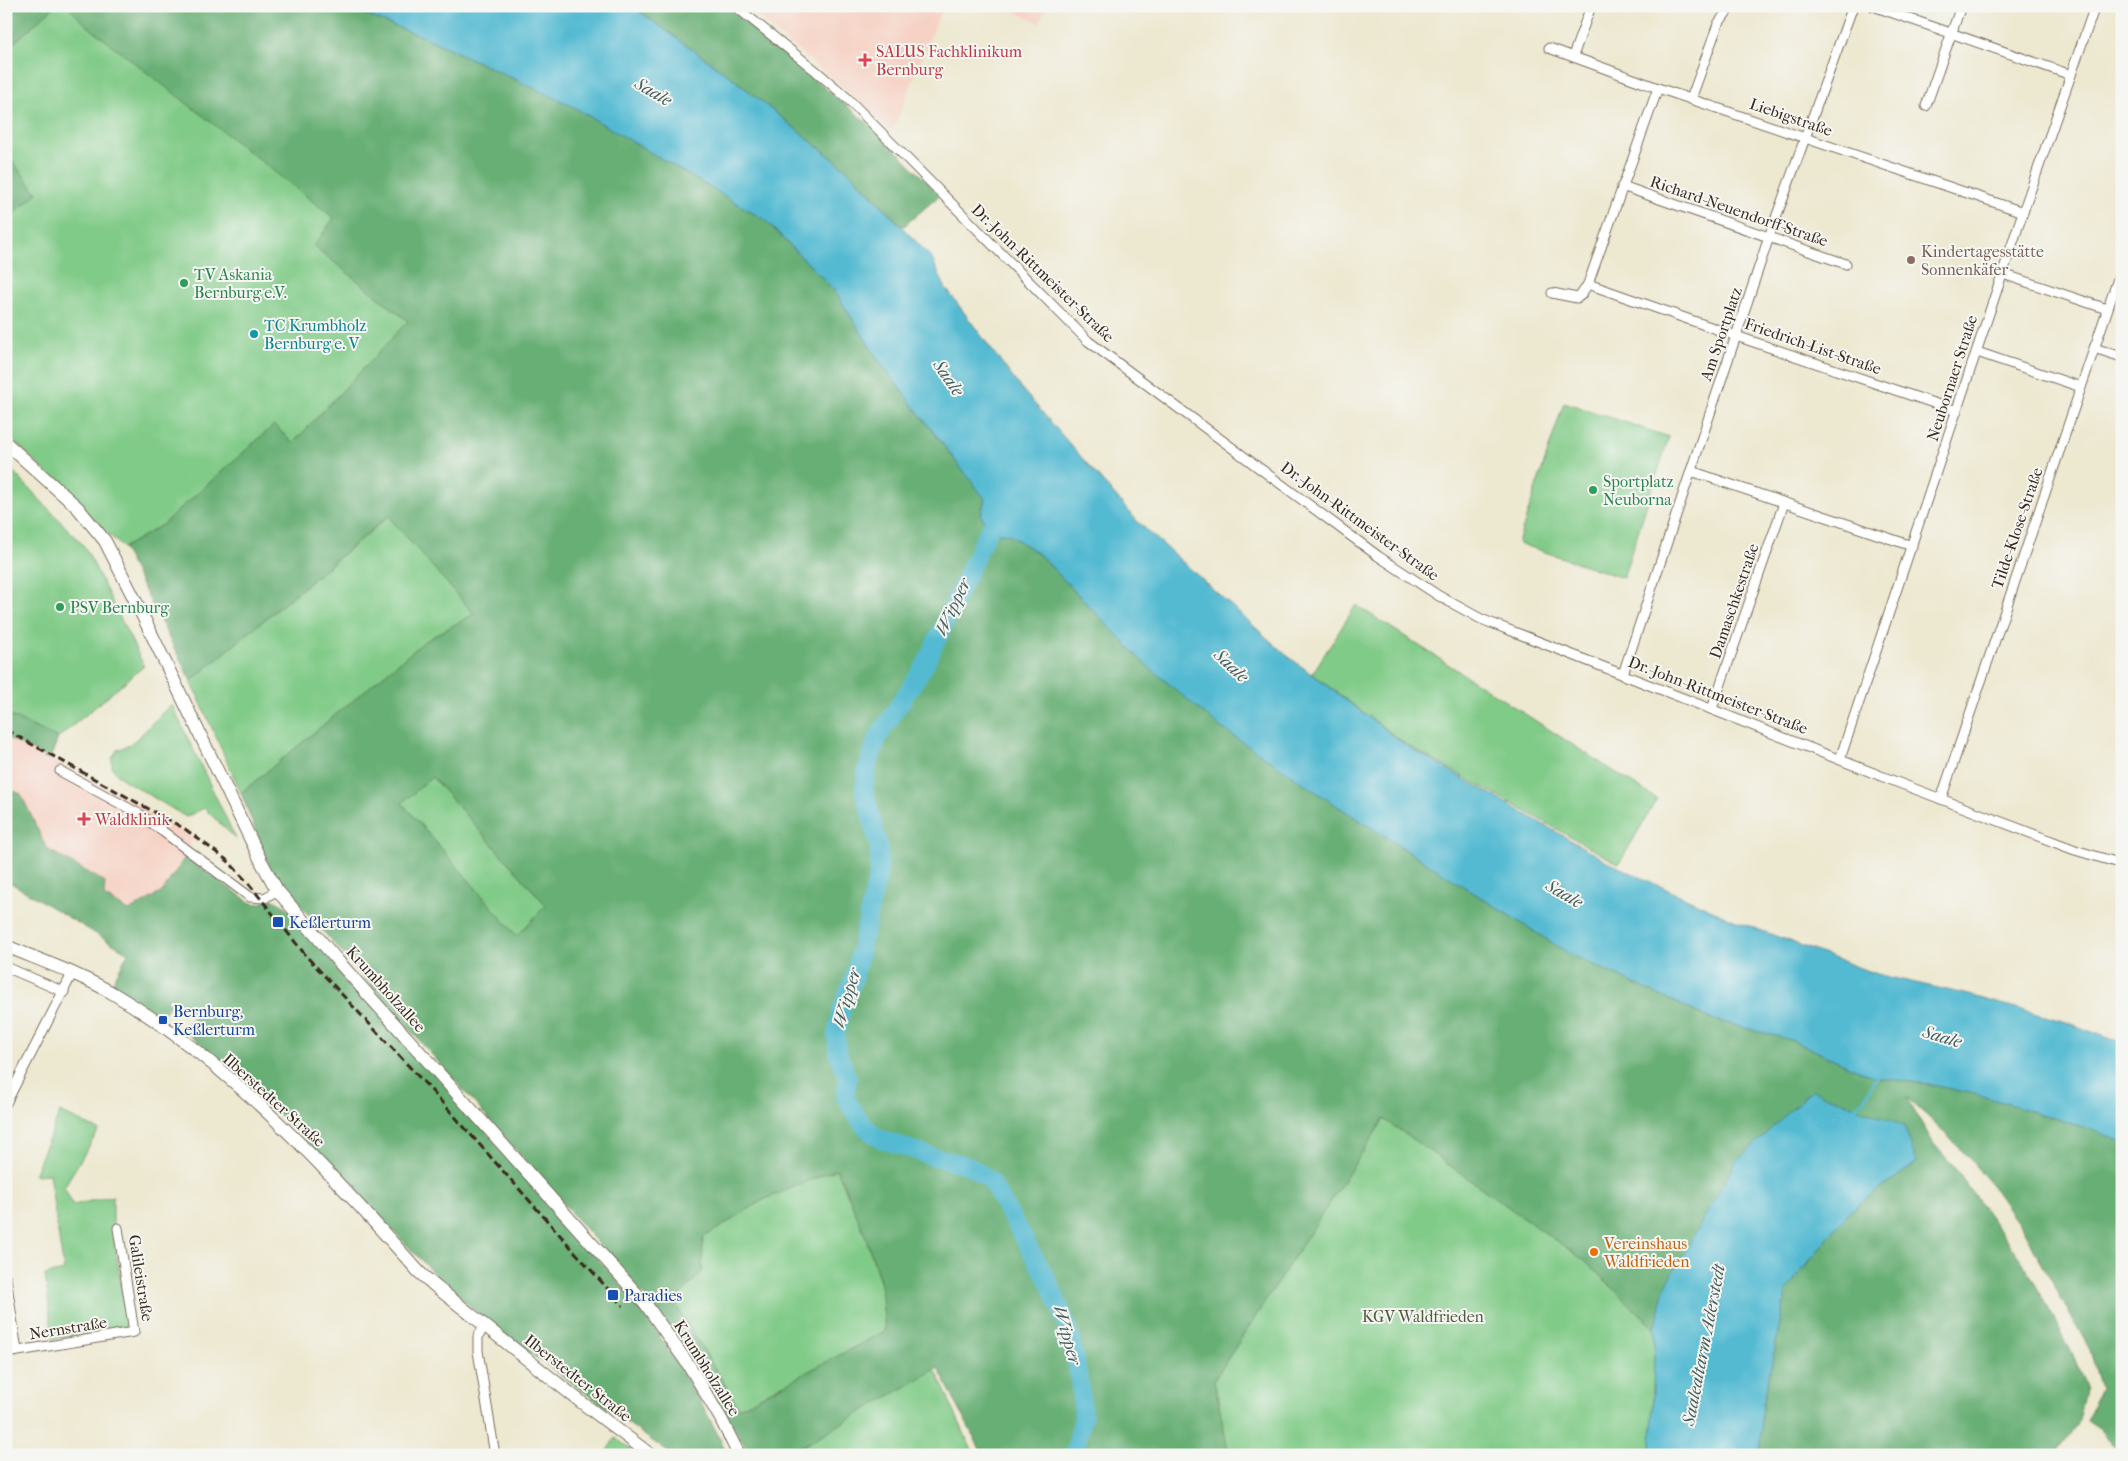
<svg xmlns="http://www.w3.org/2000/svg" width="2128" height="1461" font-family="'IM FELL French Canon',serif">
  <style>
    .built { fill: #f6d2c4 }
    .green { fill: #81cb88; stroke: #5e7a53 }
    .forest { fill: #68af74; stroke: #526c49; fill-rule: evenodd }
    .water { fill: #53bad2; stroke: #477278 }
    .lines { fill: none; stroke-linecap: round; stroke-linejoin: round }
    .stream { stroke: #53bad2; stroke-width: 3 }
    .river { stroke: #53bad2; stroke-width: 18 }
    .street-casing { stroke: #796c5c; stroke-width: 11 }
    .secondary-casing { stroke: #796c5c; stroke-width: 14 }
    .street { stroke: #fff; stroke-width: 9 }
    .secondary { stroke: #fff; stroke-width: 12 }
    .rail { stroke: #3b2a1e; stroke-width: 3; stroke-dasharray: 8 4; stroke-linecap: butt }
    .health-dot { fill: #e0444e; stroke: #f6f6f2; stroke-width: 2 }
    .education-dot { fill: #8d6e63; stroke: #f6f6f2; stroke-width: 2 }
    .leisure-dot { fill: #2e9e5b; stroke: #f6f6f2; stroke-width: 2 }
    .culture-dot { fill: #0f9aa8; stroke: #f6f6f2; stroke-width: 2 }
    .transit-dot { fill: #1a4fb4; stroke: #f6f6f2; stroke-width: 2 }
    .food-dot { fill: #e8710a; stroke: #f6f6f2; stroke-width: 2 }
    .labels { text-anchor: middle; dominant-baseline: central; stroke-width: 4; stroke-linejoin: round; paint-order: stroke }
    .health-label { font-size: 16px; fill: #be3a42; stroke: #f6f6f2; text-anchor: start }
    .street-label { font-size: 16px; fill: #3b2a1e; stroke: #f6f6f2 }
    .education-label { font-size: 16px; fill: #785e54; stroke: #f6f6f2; text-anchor: start }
    .leisure-label { font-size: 16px; fill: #27864d; stroke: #f6f6f2; text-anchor: start }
    .culture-label { font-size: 16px; fill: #0d838f; stroke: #f6f6f2; text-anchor: start }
    .transit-label { font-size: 16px; fill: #164399; stroke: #f6f6f2; text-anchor: start }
    .food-label { font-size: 16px; fill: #c56008; stroke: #f6f6f2; text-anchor: start }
    .park-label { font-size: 16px; fill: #505a3e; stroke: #f6f6f2 }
    .water-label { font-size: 18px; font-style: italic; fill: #435c5d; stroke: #f6f6f2 }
  </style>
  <rect width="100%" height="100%" fill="#f6f6f2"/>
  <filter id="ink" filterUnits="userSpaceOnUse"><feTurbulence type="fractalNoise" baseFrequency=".02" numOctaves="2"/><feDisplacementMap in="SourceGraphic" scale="10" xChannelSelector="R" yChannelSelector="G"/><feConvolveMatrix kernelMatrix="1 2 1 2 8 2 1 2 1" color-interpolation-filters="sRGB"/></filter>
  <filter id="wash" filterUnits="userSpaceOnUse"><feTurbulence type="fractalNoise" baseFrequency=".0096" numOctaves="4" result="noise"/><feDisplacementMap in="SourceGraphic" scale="20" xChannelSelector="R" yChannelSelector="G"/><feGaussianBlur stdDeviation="1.12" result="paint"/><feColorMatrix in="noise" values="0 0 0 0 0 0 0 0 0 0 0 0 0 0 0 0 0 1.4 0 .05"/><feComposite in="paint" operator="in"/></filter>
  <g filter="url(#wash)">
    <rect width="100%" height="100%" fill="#ede8d0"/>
    <!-- built -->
    <g class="built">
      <path d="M748 6H943L892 132 837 82 782 38Z"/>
      <path d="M1004 6H1047L1039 23Z"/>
      <path d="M6 737 131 801 194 838 146 922 6 836Z"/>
    </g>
    <!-- green -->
    <g class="green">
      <path d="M55 6H68L334 218 314 246 408 321 293 443 274 425 162 525 123 548 6 433V220L37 193 6 155V50Z"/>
      <path d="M1564 402 1669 437 1623 578 1518 543Z"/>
      <path d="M6 464 85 547 144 666 58 738 6 714Z"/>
      <path d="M389 516 474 614 425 641 241 793 191 681Z"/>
      <path d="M1356 605 1657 799 1619 864 1407 745 1312 674Z"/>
      <path d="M172 705 174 709 236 839 204 808 186 817 121 778 112 768V758L117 750C141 743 152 718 172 705Z"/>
      <path d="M432 777 547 906 517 936 401 802Z"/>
      <path d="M60 1112 99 1130 64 1187 73 1205 113 1196V1231L128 1327 53 1339 45 1275 64 1271 49 1174 34 1175Z"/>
      <path d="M1384 1119 1585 1261 1655 1329 1651 1455H1229L1214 1380Z"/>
      <path d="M837 1169 865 1235 881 1285 885 1331 739 1408 674 1302 702 1272 703 1238 763 1200Z"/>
      <path d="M935 1369 974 1455H787L932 1370Z"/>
      <path d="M615 1438 638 1455H604Z"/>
    </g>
    <!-- forest -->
    <g class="forest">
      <path d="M6 6H55L6 50Z"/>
      <path d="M67 6H342L429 39 572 106 765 220 834 290 881 364 985 499 981 515 989 532 1009 534 1040 555 1083 600 1334 804 1570 954 1711 1019 1791 1040 1874 1077 1928 1084 1979 1095 2096 1131 2122 1143V1453L2101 1431 2086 1421 2101 1389 2090 1350 2022 1228 1996 1191 1969 1158 1937 1125 1906 1097 1934 1144 1954 1167 2026 1267 2071 1350 2086 1387 2077 1424 2055 1455H1759L1763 1405 1787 1289 1848 1213 1917 1162 1660 1313 1655 1329 1585 1261 1384 1119 1214 1380 1229 1455H983L938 1368 787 1455H750L714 1395 655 1308 272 873 241 793 425 641 474 614 388 516 191 681 123 548 162 525 274 425 293 443 408 321 314 246 334 218 86 25ZM432 777 546 905 517 936 402 803ZM837 1169 865 1235 881 1284 885 1331 739 1408 674 1302 702 1271 703 1238 763 1200Z"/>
      <path d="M632 6H726L876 130 940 195 903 227 848 171 731 77Z"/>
      <path d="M6 153 37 193 6 220Z"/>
      <path d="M6 714 58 738 50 759 6 737Z"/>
      <path d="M14 791 21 794 47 849 105 882 104 896 129 911 162 892 185 857 251 903 258 904 272 899 288 908 639 1305C672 1354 703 1402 728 1455H672L495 1328 441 1281 318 1152 264 1100 185 1031 195 1013 175 999 160 1018 110 987 128 953 6 880V793Z"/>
    </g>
    <!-- water -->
    <g class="water">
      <path d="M342 6H632L731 77 848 171 931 257 945 287 1019 386 1138 522 1285 654 1407 746 1612 864 1736 921 1876 974 1969 995 2063 1021 2122 1043V1143L2096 1131 1979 1095 1928 1084 1874 1077 1791 1040 1711 1019 1570 954 1334 804 1220 727 1143 662 1040 555 1009 534 990 532 981 515 985 499 881 364 834 290 765 220 572 106 429 39Z"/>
      <path d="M1812 1090 1904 1126 1917 1162 1848 1213 1787 1289 1763 1405 1759 1455H1651L1655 1329 1665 1287 1735 1163Z"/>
    </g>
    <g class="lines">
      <!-- stream -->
      <path class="stream" d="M1854 1109 1864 1099 1878 1074"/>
      <!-- river -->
      <path class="river" d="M1001 510 985 537 925 665 878 737 867 768 864 790 879 847V870L854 978 843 1005 836 1035 838 1053 848 1079 845 1097 863 1125 880 1139 931 1156 970 1166 990 1180 1050 1284 1070 1333 1080 1383 1083 1417 1074 1455"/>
    </g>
  </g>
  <g filter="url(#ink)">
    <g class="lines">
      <!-- street casing -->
      <g class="street-casing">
        <g id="street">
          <path d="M735 6 816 71 846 97 1088 341 1378 556 1439 596 1481 619 1899 783 2075 850 2122 864"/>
          <path d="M1873 6 2071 75"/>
          <path d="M1549 48 1658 88 2023 212"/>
          <path d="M1573 56 1591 6"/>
          <path d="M1691 99 1718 24 1731 6"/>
          <path d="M1926 106 1961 6"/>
          <path d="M1622 186 1846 264"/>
          <path d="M2003 274 2107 309"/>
          <path d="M1588 284 1658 88"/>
          <path d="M1552 293 1577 298 1581 295 1588 284 1736 336 1957 411"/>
          <path d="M2094 348 2122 357"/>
          <path d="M1977 352 2081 387"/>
          <path d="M1691 471 1912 546"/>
          <path d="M1623 674 1769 237 1853 6"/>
          <path d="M1712 709 1784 503"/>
          <path d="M1840 759 2023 212 2095 6"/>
          <path d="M60 771 141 815 250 897 265 898 277 890"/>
          <path d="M1941 799 2122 267"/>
          <path d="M6 967 64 992"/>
          <path d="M6 1103 72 974"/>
          <path d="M6 1278 17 1351"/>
          <path d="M484 1326 478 1337V1351L495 1455"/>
          <path d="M6 1353 134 1332 118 1228"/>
        </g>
      </g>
      <!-- secondary casing -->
      <g class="secondary-casing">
        <g id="secondary">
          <path d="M6 443 78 508 105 541 137 604 262 863 277 890 337 960 645 1303 690 1367 721 1419 739 1455"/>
          <path d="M6 946C42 961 80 974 114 994 233 1065 328 1170 419 1272L435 1286 581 1402 651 1455"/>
        </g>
      </g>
      <!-- street -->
      <use href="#street" class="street"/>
      <!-- secondary -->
      <use href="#secondary" class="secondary"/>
      <!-- rail -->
      <path class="rail" d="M6 730 185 829 228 861 249 884 307 957 432 1091 623 1306"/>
    </g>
  </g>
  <!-- markers -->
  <g class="health-dot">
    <path d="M862.5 52.5h5v5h5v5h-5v5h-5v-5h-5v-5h5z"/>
    <path d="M81.5 811.5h5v5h5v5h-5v5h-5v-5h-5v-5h5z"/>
  </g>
  <circle class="education-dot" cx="1911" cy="260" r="5"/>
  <g class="leisure-dot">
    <circle cx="184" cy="283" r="5"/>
    <circle cx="1593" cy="490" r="5"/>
    <circle cx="60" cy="607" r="5"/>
  </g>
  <circle class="culture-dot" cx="254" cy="334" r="5"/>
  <g class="transit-dot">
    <rect x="272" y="916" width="12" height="12" rx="2.5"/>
    <rect x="158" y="1015" width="10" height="10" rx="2.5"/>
    <rect x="607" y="1289" width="12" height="12" rx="2.5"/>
  </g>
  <circle class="food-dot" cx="1594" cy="1252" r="5"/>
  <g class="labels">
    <!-- health labels -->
    <g class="health-label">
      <text x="876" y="51">SALUS Fachklinikum<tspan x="876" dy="18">Bernburg</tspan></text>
      <text x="95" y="819">Waldklinik</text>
    </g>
    <!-- street labels -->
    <g class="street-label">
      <text transform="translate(1791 117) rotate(19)">Liebigstraße</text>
      <text transform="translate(1739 211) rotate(19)">Richard-Neuendorff-Straße</text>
      <text transform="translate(1043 273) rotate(44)">Dr.-John-Rittmeister-Straße</text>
      <text transform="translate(1721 334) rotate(-71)">Am Sportplatz</text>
      <text transform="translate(1813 346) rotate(19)">Friedrich-List-Straße</text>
      <text transform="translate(1952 378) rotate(-72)">Neubornaer Straße</text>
      <text transform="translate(1360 521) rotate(36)">Dr.-John-Rittmeister-Straße</text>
      <text transform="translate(2017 528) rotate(-71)">Tilde-Klose-Straße</text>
      <text transform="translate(1734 601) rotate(-71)">Damaschkestraße</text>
      <text transform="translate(1718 695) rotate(21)">Dr.-John-Rittmeister-Straße</text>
      <text transform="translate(386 989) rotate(48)">Krumbholzallee</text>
      <text transform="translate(274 1100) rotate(42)">Ilberstedter Straße</text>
      <text transform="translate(141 1278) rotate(81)">Galileistraße</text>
      <text transform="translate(68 1328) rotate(-9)">Nernstraße</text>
      <text transform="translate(707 1368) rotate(58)">Krumbholzallee</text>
      <text transform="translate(578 1378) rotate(38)">Ilberstedter Straße</text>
    </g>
    <!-- education labels -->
    <g class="education-label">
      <text x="1921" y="251">Kindertagesstätte<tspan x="1921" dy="18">Sonnenkäfer</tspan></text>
    </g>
    <!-- leisure labels -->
    <g class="leisure-label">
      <text x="194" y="274">TV Askania<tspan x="194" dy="18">Bernburg e.V.</tspan></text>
      <text x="1603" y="481">Sportplatz<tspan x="1603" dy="18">Neuborna</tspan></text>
      <text x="70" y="607">PSV Bernburg</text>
    </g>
    <!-- culture labels -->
    <g class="culture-label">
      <text x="264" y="325">TC Krumbholz<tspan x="264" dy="18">Bernburg e. V</tspan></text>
    </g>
    <!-- transit labels -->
    <g class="transit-label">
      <text x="289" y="922">Keßlerturm</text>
      <text x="173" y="1011">Bernburg,<tspan x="173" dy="18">Keßlerturm</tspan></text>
      <text x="624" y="1295">Paradies</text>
    </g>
    <!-- food labels -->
    <g class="food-label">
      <text x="1604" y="1243">Vereinshaus<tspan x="1604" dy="18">Waldfrieden</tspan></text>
    </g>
    <!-- park labels -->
    <g class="park-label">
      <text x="1423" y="1316">KGV Waldfrieden</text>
    </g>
    <!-- water labels -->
    <g class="water-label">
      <text transform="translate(653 92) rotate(30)">Saale</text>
      <text transform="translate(948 378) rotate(55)">Saale</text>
      <text transform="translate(953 607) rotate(-65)">Wipper</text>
      <text transform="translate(1231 666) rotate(43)">Saale</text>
      <text transform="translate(1564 894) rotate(30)">Saale</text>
      <text transform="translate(847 998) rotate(-74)">Wipper</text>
      <text transform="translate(1942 1037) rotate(16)">Saale</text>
      <text transform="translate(1067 1335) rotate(74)">Wipper</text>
      <text transform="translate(1704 1345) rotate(-79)">Saalealtarm Aderstedt</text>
    </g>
  </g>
  <!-- margin -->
  <rect width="2128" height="1461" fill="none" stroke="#f6f6f2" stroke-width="25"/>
</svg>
